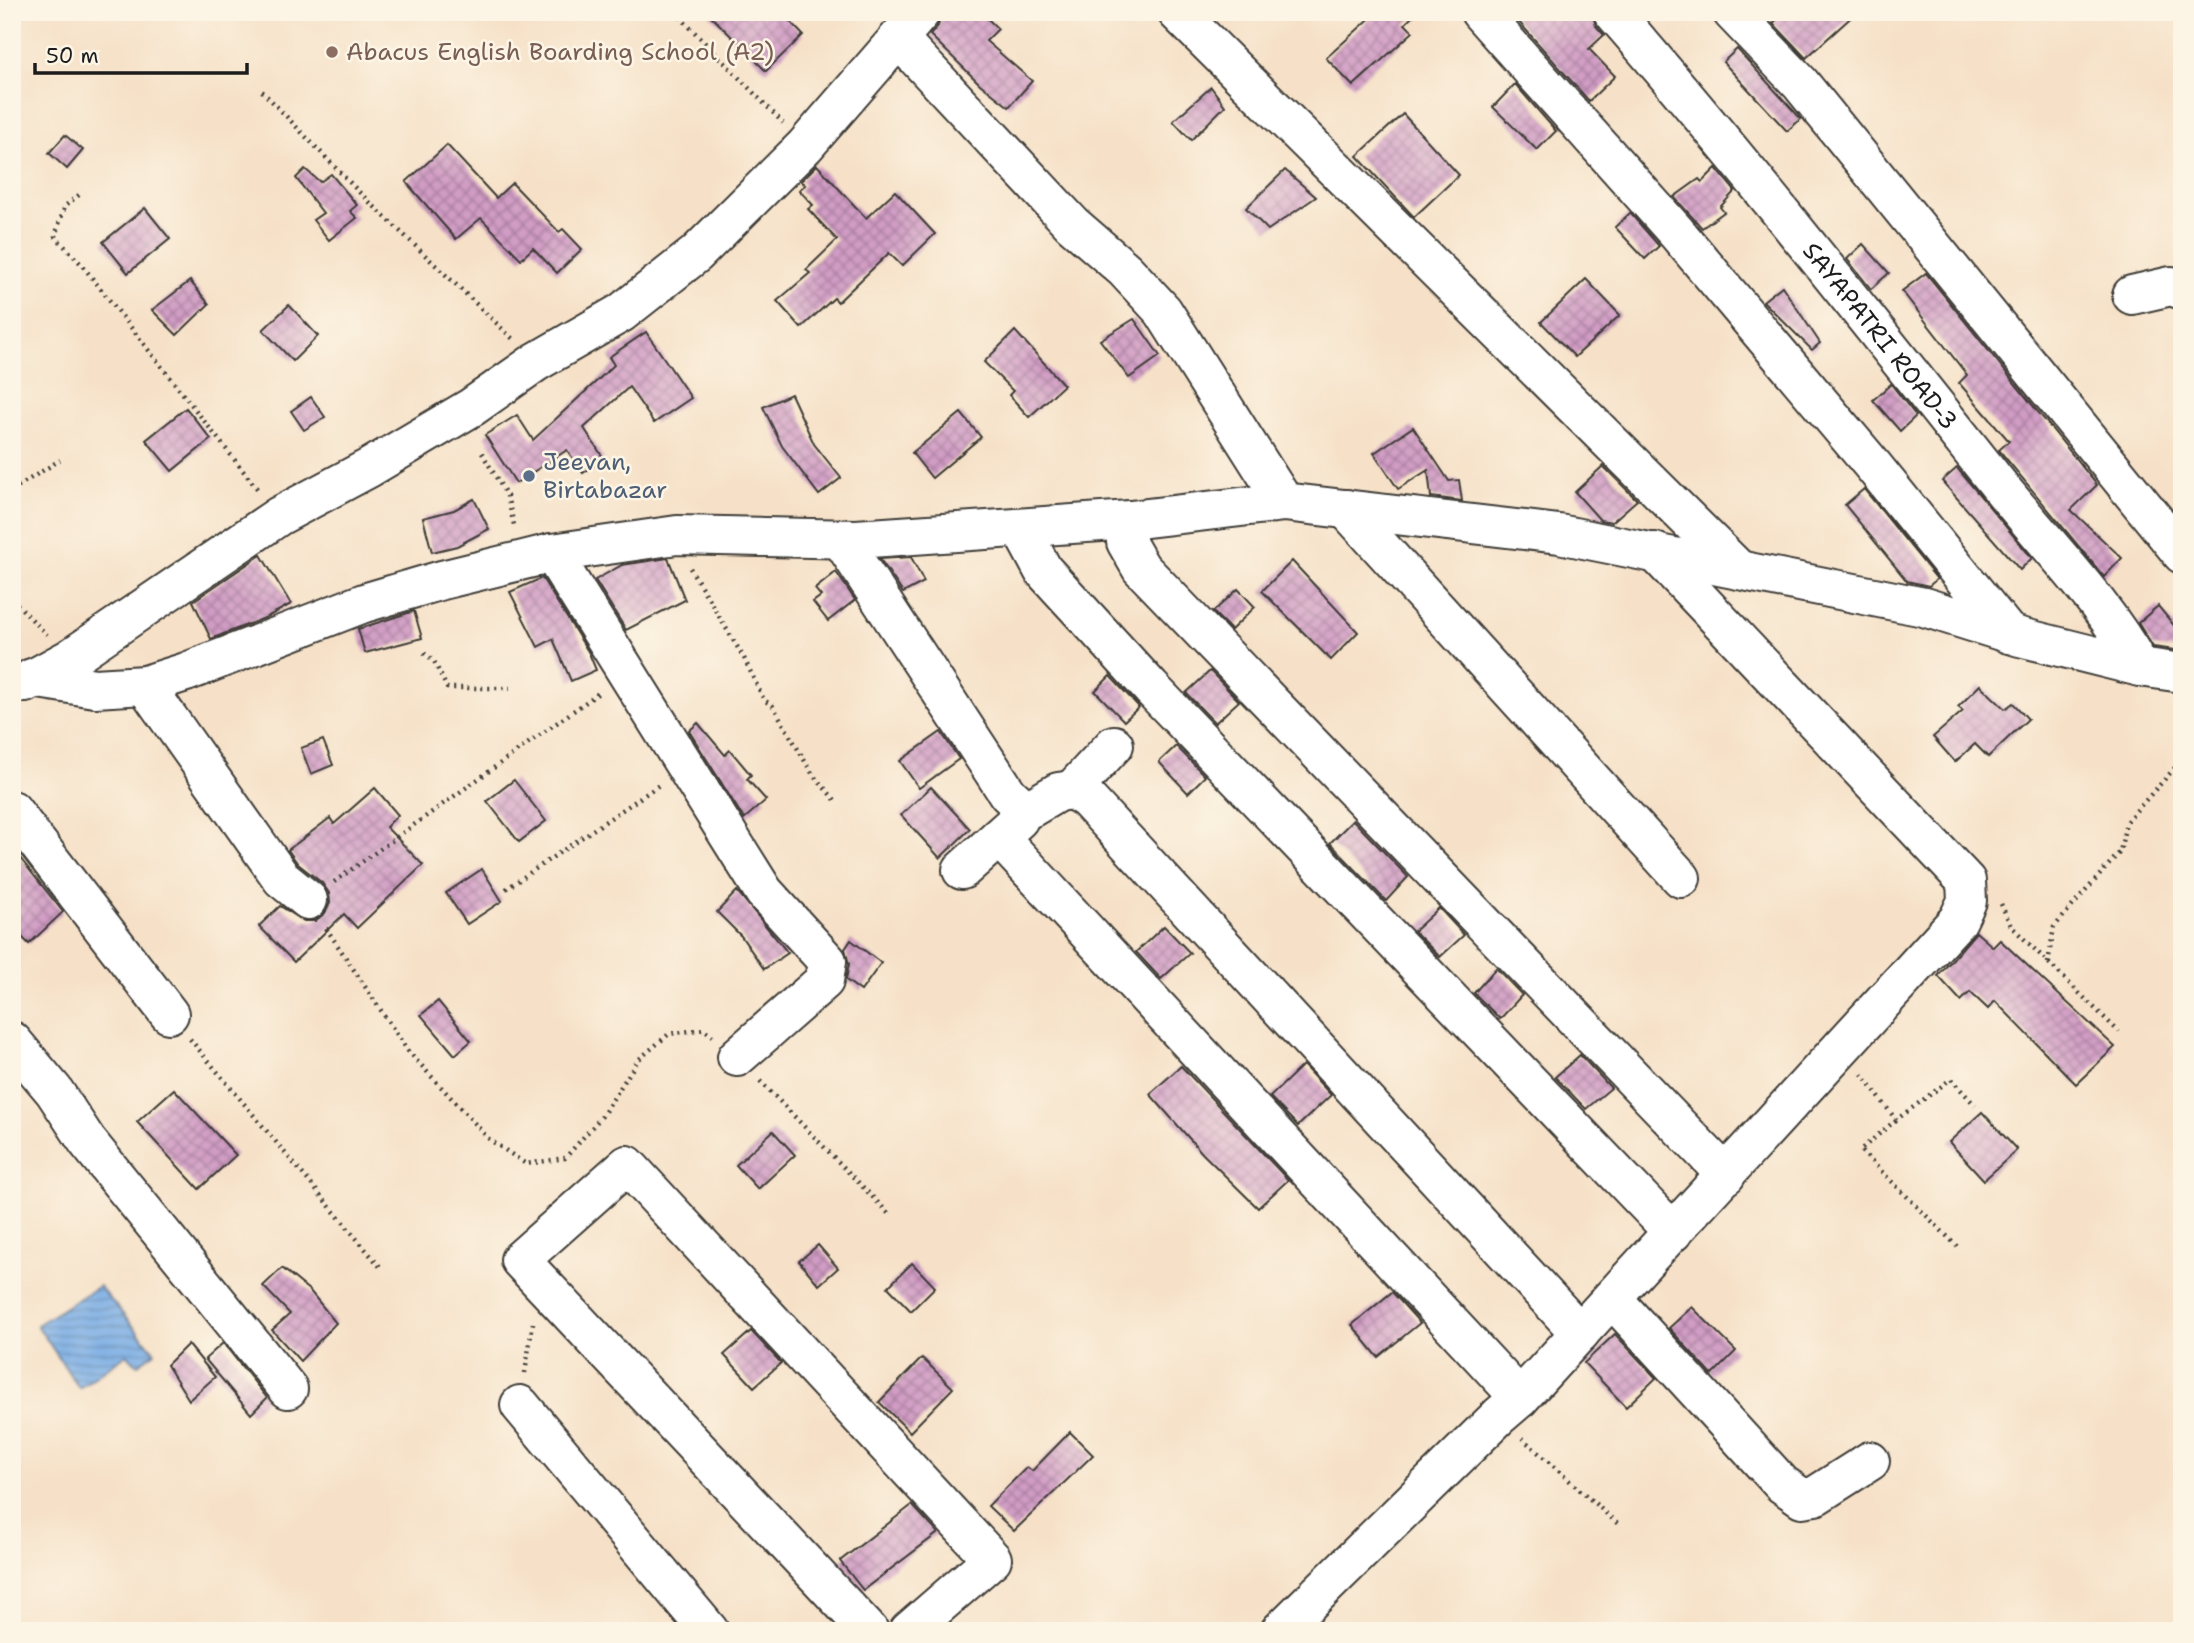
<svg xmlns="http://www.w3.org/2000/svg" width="2194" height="1643" font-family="'Shantell Sans',sans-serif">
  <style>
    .water { fill: url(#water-rules); stroke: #4a6480; stroke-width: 2 }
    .building { fill: url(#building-cross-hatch) }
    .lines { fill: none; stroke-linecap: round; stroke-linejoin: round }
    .minor-casing { stroke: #3d3a36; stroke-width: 42 }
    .path { stroke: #3d3a36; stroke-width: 4.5; stroke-dasharray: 2 5; stroke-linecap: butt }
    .minor { stroke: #fff; stroke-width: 38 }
    .education-dot { fill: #8d6e63; stroke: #fcf5e5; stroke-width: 2.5 }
    .service-dot { fill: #5c6f8a; stroke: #fcf5e5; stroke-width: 2.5 }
    .labels { text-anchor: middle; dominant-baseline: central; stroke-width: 5; stroke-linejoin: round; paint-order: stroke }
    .education-label { font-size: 24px; fill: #785e54; stroke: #fcf5e5; text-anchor: start }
    .street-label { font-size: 24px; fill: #1c1c1c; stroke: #fcf5e5 }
    .service-label { font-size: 24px; fill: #4e5e75; stroke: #fcf5e5; text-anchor: start }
  </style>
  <defs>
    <pattern id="water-rules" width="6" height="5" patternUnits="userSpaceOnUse" patternTransform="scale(1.75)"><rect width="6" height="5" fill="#78ace5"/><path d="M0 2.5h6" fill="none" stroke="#628bb9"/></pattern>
    <pattern id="building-cross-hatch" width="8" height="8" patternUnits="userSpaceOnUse" patternTransform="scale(1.75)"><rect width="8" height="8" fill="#d19cc5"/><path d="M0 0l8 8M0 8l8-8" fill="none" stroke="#a97e9f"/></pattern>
  </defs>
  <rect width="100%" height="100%" fill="#fcf5e5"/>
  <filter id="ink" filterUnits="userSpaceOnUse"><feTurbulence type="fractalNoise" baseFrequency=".0143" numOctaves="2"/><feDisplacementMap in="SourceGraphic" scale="14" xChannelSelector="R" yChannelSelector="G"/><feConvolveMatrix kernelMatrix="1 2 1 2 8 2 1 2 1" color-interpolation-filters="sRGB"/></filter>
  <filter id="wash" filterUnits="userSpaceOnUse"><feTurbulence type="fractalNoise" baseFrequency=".00686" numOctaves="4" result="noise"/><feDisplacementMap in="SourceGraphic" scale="28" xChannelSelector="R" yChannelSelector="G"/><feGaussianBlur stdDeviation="1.57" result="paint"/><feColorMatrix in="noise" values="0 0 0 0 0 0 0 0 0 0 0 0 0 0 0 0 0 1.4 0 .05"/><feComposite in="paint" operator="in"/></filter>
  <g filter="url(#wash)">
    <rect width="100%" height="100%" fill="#f6e1c8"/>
    <!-- water -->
    <path class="water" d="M99 1286 155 1352 137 1365 127 1354 79 1388 37 1325Z"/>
    <g id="blocks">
      <!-- building -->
      <g class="building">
        <path d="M707 12H781L803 35 766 71Z"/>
        <path d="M942 12H981L998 29 986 41 1032 81 1009 107 980 84 930 35 938 26Z"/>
        <path d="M1377 12H1417L1405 24 1413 32 1353 86 1326 58Z"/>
        <path d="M1510 12H1592L1596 26 1604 35 1589 49 1615 76 1589 101Z"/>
        <path d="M1786 12H1857L1806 58 1773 23Z"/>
        <path d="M1737 49 1801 119 1787 131 1723 62Z"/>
        <path d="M1515 84 1556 131 1537 150 1493 107Z"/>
        <path d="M1211 87 1225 106 1191 140 1173 121Z"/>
        <path d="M1403 114 1459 175 1414 217 1357 156Z"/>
        <path d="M65 135 83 150 67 169 49 153Z"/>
        <path d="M447 145 496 198 512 183 559 232 563 229 582 249 557 273 533 248 521 259 481 218 456 239 406 182Z"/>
        <path d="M817 165 866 218 895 191 935 234 902 266 889 253 838 302 834 298 801 328 777 301 810 273 806 270 837 240 808 209 813 205 799 190 805 185 801 181Z"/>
        <path d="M1716 168 1735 191 1720 207 1724 212 1702 228 1674 197 1699 179 1702 182Z"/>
        <path d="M305 169 320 182 331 174 357 205 350 211 357 218 329 240 313 220 323 213 296 178Z"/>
        <path d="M1285 170 1316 197 1268 230 1246 208Z"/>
        <path d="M145 208 170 239 128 273 103 242Z"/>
        <path d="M1630 213 1659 246 1645 259 1615 227Z"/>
        <path d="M1863 244 1889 273 1871 289 1847 259Z"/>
        <path d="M1926 273 2097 485 2071 510 2122 558 2104 577 1999 450 2009 441 1959 383 1967 375 1902 291Z"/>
        <path d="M1586 279 1620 315 1575 357 1541 322Z"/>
        <path d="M190 281 209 304 177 335 152 310Z"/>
        <path d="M1782 286 1820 343 1812 350 1763 301Z"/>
        <path d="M289 305 318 336 293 361 263 330Z"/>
        <path d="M1134 319 1160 356 1129 378 1100 340Z"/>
        <path d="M1015 331 1064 385 1029 417 1009 395 1013 391 984 362Z"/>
        <path d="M646 332 691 398 654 423 629 387 584 428 604 459 583 473 567 450 516 483 485 435 517 415 533 440 614 365 609 357Z"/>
        <path d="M1891 384 1916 416 1900 431 1873 400Z"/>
        <path d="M791 394 814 444 841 478 819 495 782 446 763 407Z"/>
        <path d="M311 397 325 417 304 430 291 411Z"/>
        <path d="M186 408 211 439 172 471 146 440Z"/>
        <path d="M961 413 981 437 932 478 912 453Z"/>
        <path d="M1413 427 1449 481 1459 480 1462 501 1431 497 1428 470 1398 489 1374 453Z"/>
        <path d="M1603 466 1637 500 1612 522 1600 520 1575 492Z"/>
        <path d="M1957 468 2032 558 2020 570 1942 481Z"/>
        <path d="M1864 489 1937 579 1929 586 1907 581 1845 505Z"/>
        <path d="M474 499 489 529 457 546 432 552 423 518 454 510Z"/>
        <path d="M261 555 291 604 267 617 211 639 193 601Z"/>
        <path d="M911 557 924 582 903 593 880 559Z"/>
        <path d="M668 558 685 600 626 630 595 580 622 565Z"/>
        <path d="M1292 561 1358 632 1331 660 1262 591Z"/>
        <path d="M836 572 855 600 828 621 813 602 821 596 815 589Z"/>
        <path d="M542 578 589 653 596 670 571 681 553 639 538 647 510 592Z"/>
        <path d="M1238 589 1255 607 1231 630 1213 612Z"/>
        <path d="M2158 606 2182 635V645L2175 650 2153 647 2138 623Z"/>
        <path d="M414 611 422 638 365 653 358 629Z"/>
        <path d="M1210 671 1239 701 1215 723 1186 693Z"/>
        <path d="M1110 676 1139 707 1124 721 1095 691Z"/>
        <path d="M1980 685 2005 709 2013 703 2028 719 1988 757 1975 744 1955 762 1933 737 1963 711 1958 707Z"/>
        <path d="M698 723 725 755 730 750 751 775 747 779 766 800 744 819 689 731Z"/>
        <path d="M941 732 959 759 919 788 900 761Z"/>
        <path d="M323 740 333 765 311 774 301 748Z"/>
        <path d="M1176 746 1205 776 1188 793 1159 762Z"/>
        <path d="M514 780 546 821 519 842 487 801Z"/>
        <path d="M931 787 970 829 940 858 901 815Z"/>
        <path d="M375 788 398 815 386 827 423 865 357 928 344 914 294 962 259 926 280 906 304 921H315L325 913 330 903 329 893 322 883 298 864 288 850 330 818 334 824Z"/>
        <path d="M1353 820 1408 877 1386 901 1330 843Z"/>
        <path d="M12 848 63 912 29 944 12 927Z"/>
        <path d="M482 869 502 901 467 924 446 893Z"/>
        <path d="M737 891 788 953 764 969 741 936 717 912Z"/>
        <path d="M1439 908 1464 935 1440 957 1414 931Z"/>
        <path d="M1164 926 1190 953 1161 979 1136 952Z"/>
        <path d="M1976 932 1993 947 2000 940 2115 1047 2076 1084 1995 1001 1988 1009 1970 992 1961 1001 1938 976Z"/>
        <path d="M851 940 881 963 861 991 846 980 849 964 845 949Z"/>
        <path d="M1496 968 1522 995 1500 1019 1474 993Z"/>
        <path d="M438 1001 471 1041 455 1055 421 1015Z"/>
        <path d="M1580 1055 1611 1088 1586 1109 1555 1077Z"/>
        <path d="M1303 1065 1331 1095 1298 1126 1270 1097Z"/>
        <path d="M1181 1066 1288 1180 1258 1208 1203 1154 1150 1094Z"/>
        <path d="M174 1089 236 1155 199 1189 137 1122Z"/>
        <path d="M1982 1112 2017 1150 1984 1180 1949 1142Z"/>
        <path d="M773 1131 795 1155 758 1189 736 1165Z"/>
        <path d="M818 1245 838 1268 819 1285 799 1261Z"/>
        <path d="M912 1263 935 1287 911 1311 888 1287Z"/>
        <path d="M282 1268 310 1291 336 1323 300 1361 272 1330 290 1314 263 1286Z"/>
        <path d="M1392 1292 1420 1323 1378 1357 1352 1325Z"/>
        <path d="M1692 1307 1736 1351 1712 1375 1669 1328Z"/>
        <path d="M751 1331 781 1363 754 1387 724 1355Z"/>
        <path d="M1615 1334 1656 1378 1626 1407 1584 1363Z"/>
        <path d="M223 1343 267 1398 251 1414 205 1359Z"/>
        <path d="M188 1344 215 1377 189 1400 167 1365Z"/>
        <path d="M922 1358 953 1388 910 1432 879 1402Z"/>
        <path d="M1070 1432 1093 1455 1014 1531 988 1506 1027 1467 1032 1471Z"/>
        <path d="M912 1505 938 1533 863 1590 840 1561Z"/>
      </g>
    </g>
  </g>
  <g filter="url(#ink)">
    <use href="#blocks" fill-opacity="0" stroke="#3d3a36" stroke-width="2"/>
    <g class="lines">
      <!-- minor casing -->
      <g class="minor-casing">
        <g id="minor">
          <path d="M1177 12 1737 568"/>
          <path d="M1480 12 1677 233 1874 467 2009 634"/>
          <path id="s1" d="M1613 12C1745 164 1869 322 1994 479 2043 541 2101 598 2140 667"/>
          <path d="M1732 12 1800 83 2182 554"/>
          <path d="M900 40 1072 224 1125 270 1163 311 1284 502"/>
          <path d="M2132 295 2171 286 2182 290"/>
          <path d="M1346 509 1681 878"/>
          <path d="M1130 520 1126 542 1141 568 1726 1175"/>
          <path d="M1021 529 1043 570 1151 688 1673 1232"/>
          <path d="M841 539 1008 794 1020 805 1031 808 1058 792 1072 790 1087 799 1580 1333"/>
          <path d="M552 553 764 892 827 961 824 981 737 1057"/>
          <path d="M32 678 95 688 145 685 186 672 364 603 442 580 552 553 677 535 856 539 1130 520 1284 502 1559 534 1924 607 2020 637 2140 667 2182 673"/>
          <path d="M25 683 69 659 279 516 369 468 472 407 536 362 621 313 696 254 805 146 921 12"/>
          <path d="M145 685 282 879 308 900"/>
          <path d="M1072 790 1114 745"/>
          <path d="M12 810 169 1014"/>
          <path d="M999 837 1520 1398"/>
          <path d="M962 870 1019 819"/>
          <path d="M12 1041 54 1091 87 1141 288 1389"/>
          <path d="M1612 1298 1782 1484 1802 1498 1815 1496 1870 1461"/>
          <path d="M520 1405 709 1631"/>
          <path d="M869 1631 520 1260 627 1165 992 1559 909 1631"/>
          <path d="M1280 1631 1499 1416 1520 1398 1958 920 1967 901 1966 881 1655 552"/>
        </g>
      </g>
      <!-- path -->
      <g class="path">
        <path d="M675 12 783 123"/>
        <path d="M262 91 359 192 513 339"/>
        <path d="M79 195 65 206 55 236 82 265 259 491"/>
        <path d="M482 453 507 496 515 529"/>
        <path d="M12 490 60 460"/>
        <path d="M690 568 744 658 764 700 773 706 813 775 837 802"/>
        <path d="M12 599 47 635"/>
        <path d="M424 653 434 661 447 688H510"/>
        <path d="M334 882 600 692"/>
        <path d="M506 889 659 785"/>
        <path d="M2001 904 2011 926 2119 1032"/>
        <path d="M326 928 408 1051 490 1140 526 1164 565 1158 602 1116 638 1060 669 1034 704 1029 713 1036"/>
        <path d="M2048 963 2054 927 2120 852 2126 822 2182 760"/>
        <path d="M190 1039 382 1269"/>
        <path d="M1862 1074 1896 1120 1951 1079 1975 1105"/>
        <path d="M760 1081 890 1215"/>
        <path d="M1896 1120 1860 1150 1957 1246"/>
        <path d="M525 1373 533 1323"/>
        <path d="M1522 1438 1618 1524"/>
      </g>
      <!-- minor -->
      <use href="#minor" class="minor"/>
    </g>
  </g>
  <!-- markers -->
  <circle class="education-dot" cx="332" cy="52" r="7"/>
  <circle class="service-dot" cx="529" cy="476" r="7"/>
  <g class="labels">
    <!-- education labels -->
    <g class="education-label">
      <text x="346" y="52">Abacus English Boarding School (A2)</text>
    </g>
    <!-- street labels -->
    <g class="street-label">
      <text stroke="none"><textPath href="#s1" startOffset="420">SAYAPATRI ROAD-3</textPath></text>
    </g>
    <!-- service labels -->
    <g class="service-label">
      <text x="543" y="462">Jeevan,<tspan x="543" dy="28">Birtabazar</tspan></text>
    </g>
  </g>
  <!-- margin -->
  <rect width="2194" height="1643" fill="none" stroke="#fcf5e5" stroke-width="42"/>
  <!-- scale -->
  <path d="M35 63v10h212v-10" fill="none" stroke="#1c1c1c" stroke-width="3.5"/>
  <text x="46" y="63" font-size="21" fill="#1c1c1c" stroke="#fcf5e5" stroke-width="5" paint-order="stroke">50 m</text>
</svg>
